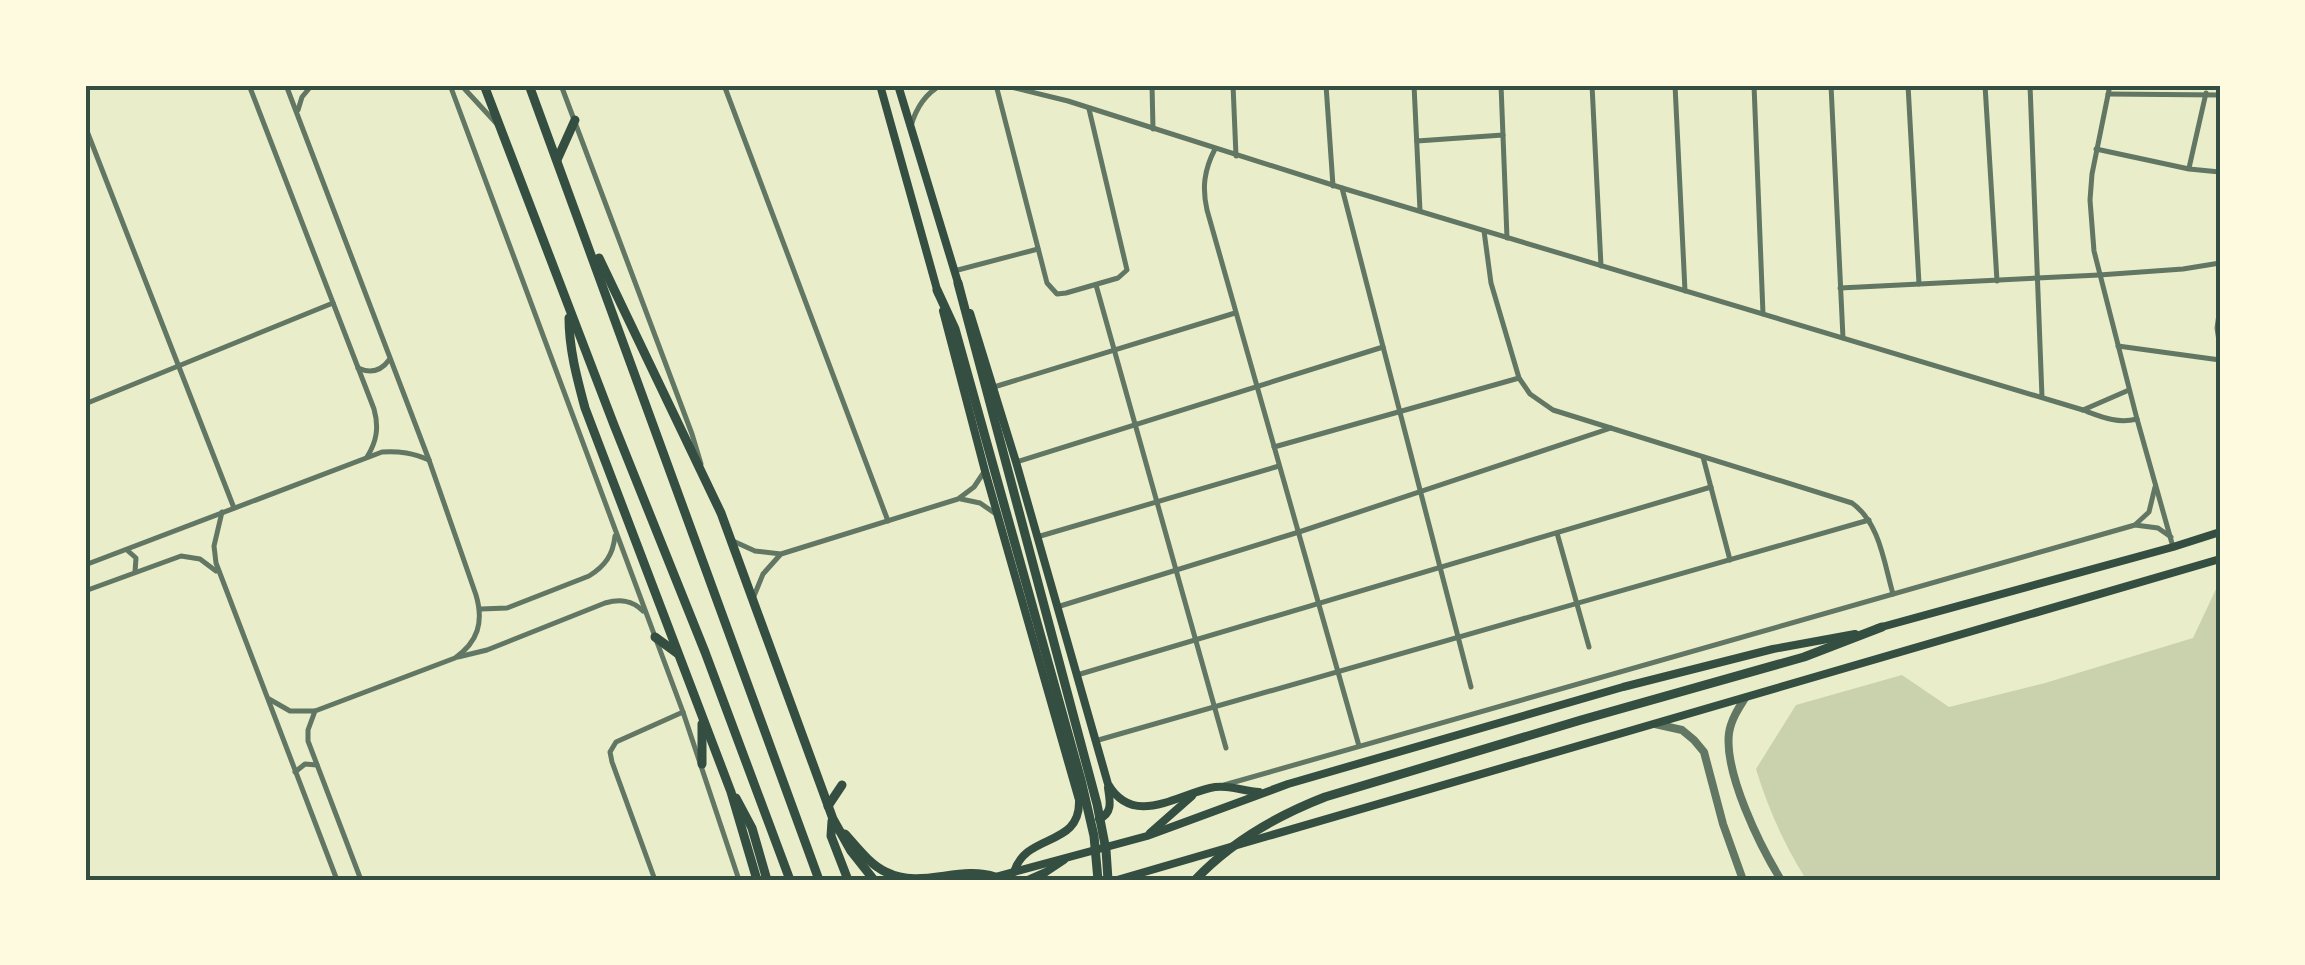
<svg xmlns="http://www.w3.org/2000/svg" width="2305" height="965" font-family="'Fira Sans Condensed',sans-serif">
  <style>
    .green { fill: #cad2ad }
    .lines { fill: none; stroke-linecap: round; stroke-linejoin: round }
    .minor { stroke: #617663; stroke-width: 5 }
    .tertiary { stroke: #617663; stroke-width: 8 }
    .secondary { stroke: #344e41; stroke-width: 8 }
    .primary { stroke: #344e41; stroke-width: 9 }
    .neatline { fill: none; stroke: #344e41; stroke-width: 4 }
  </style>
  <rect width="100%" height="100%" fill="#e9edc9"/>
  <!-- green -->
  <path class="green" d="M2220 586V880H1808L1804 876C1783 842 1768 808 1756 769L1796 705 1902 675 1949 707 2045 683 2193 638 2217 587Z"/>
  <g class="lines">
    <!-- minor -->
    <g class="minor">
      <path d="M249 85 374 409C379 427 377 441 367 457"/>
      <path d="M450 85 683 712 739 880"/>
      <path d="M461 85 496 123"/>
      <path d="M561 85 692 434 701 464"/>
      <path d="M724 85 888 521"/>
      <path d="M996 85 1047 283 1057 294 1066 293 1118 278 1127 270 1089 109"/>
      <path d="M1003 85 1068 101 1342 188 2083 410C2102 417 2117 424 2137 419"/>
      <path d="M1152 85 1153 129"/>
      <path d="M1233 85 1236 156"/>
      <path d="M1326 85 1333 186"/>
      <path d="M1414 85 1420 211"/>
      <path d="M1501 85 1507 238"/>
      <path d="M1592 85 1601 266"/>
      <path d="M1675 85 1685 291"/>
      <path d="M1754 85 1763 314"/>
      <path d="M1831 85 1843 338"/>
      <path d="M1908 85 1919 284"/>
      <path d="M1985 85 1997 281"/>
      <path d="M2030 85 2042 397"/>
      <path d="M2110 85 2092 174 2090 200 2094 251 2137 419 2173 547"/>
      <path d="M2108 94 2220 95"/>
      <path d="M298 110 302 97 312 85"/>
      <path d="M85 126 234 508"/>
      <path d="M911 126C916 108 925 94 941 85"/>
      <path d="M1417 141 1503 135"/>
      <path d="M1215 149C1204 170 1202 188 1207 210L1359 746"/>
      <path d="M2096 149 2189 169 2220 172"/>
      <path d="M2189 168 2206 93"/>
      <path d="M1342 188 1471 687"/>
      <path d="M1484 231 1491 283 1519 378 1530 394 1553 410 1852 503C1880 523 1884 563 1893 594"/>
      <path d="M954 271 1038 249"/>
      <path d="M1096 285 1226 748"/>
      <path d="M1840 288 2099 275 2183 269 2220 263"/>
      <path d="M2220 307 2217 328 2220 348"/>
      <path d="M2118 346 2220 360"/>
      <path d="M358 368C371 374 381 371 389 360"/>
      <path d="M994 387 1235 313"/>
      <path d="M85 404 333 303"/>
      <path d="M2083 410 2129 390"/>
      <path d="M1274 447 1519 378"/>
      <path d="M1703 457 1730 560"/>
      <path d="M1016 462 1383 347"/>
      <path d="M961 499 980 503 996 514"/>
      <path d="M222 512 214 546 216 563 337 880"/>
      <path d="M2136 524 2149 512 2155 487"/>
      <path d="M1557 533 1589 647"/>
      <path d="M1037 537 1279 466"/>
      <path d="M733 541 755 551 781 554 958 499 974 487 984 472"/>
      <path d="M127 550 136 558 135 572"/>
      <path d="M85 565 382 452C400 451 413 453 429 460"/>
      <path d="M85 591 181 556 200 559 216 571"/>
      <path d="M754 596 763 574 780 555"/>
      <path d="M1057 607 1299 532 1611 428"/>
      <path d="M481 609 507 608 589 576C605 566 613 555 615 536"/>
      <path d="M458 657 487 650 605 603C620 599 632 600 643 611"/>
      <path d="M1077 675 1711 487"/>
      <path d="M269 699 290 711H315L455 658C478 642 484 622 476 595L429 460 286 85"/>
      <path d="M315 711 308 730V741L361 880"/>
      <path d="M1095 741 1869 520"/>
      <path d="M295 772 305 764 317 765"/>
      <path d="M1224 785 2135 525 2158 528 2171 537"/>
      <path d="M655 880 612 762 610 752 616 742 683 712"/>
    </g>
    <!-- tertiary -->
    <g class="tertiary">
      <path d="M1745 698C1738 709 1731 720 1729 733 1724 773 1760 846 1781 880"/>
      <path d="M1655 724 1682 730 1694 740 1704 752 1723 824 1743 880"/>
    </g>
    <!-- secondary -->
    <g class="secondary">
      <path d="M880 85 938 293"/>
      <path d="M898 85 959 286"/>
      <path d="M943 311 985 471 1079 800C1081 848 1026 832 1014 872"/>
      <path d="M970 313 1016 462 1108 784C1133 827 1175 796 1210 788 1226 784 1243 791 1259 792"/>
      <path d="M1878 628 2173 547 2220 532"/>
      <path d="M1099 819C1113 813 1110 801 1108 788"/>
      <path d="M1150 833 1192 796"/>
      <path d="M984 880 1147 836 1288 784 1623 687 1773 649 1855 634"/>
      <path d="M1028 880 1046 872 1064 860"/>
      <path d="M1117 880 2220 559"/>
    </g>
    <!-- primary -->
    <g class="primary">
      <path d="M484 85 614 425 705 652 790 880"/>
      <path d="M529 85 819 880"/>
      <path d="M557 160 575 120"/>
      <path d="M599 258 721 513 833 819 851 851 874 880"/>
      <path d="M958 283 1097 804 1106 850 1108 880"/>
      <path d="M937 290 955 329 1081 780 1094 836 1098 880"/>
      <path d="M569 318C569 349 577 378 585 408L731 792 757 880"/>
      <path d="M655 637 677 653"/>
      <path d="M702 724V764"/>
      <path d="M736 798 752 828 767 880"/>
      <path d="M828 806 842 785"/>
      <path d="M832 821 831 836 848 880"/>
      <path d="M845 834C857 847 869 864 886 872 921 890 959 865 995 877"/>
      <path d="M1195 880C1231 842 1276 816 1325 797L1581 720 1804 657 1882 627"/>
    </g>
  </g>
  <!-- border -->
  <rect width="2305" height="965" fill="none" stroke="#fefae0" stroke-width="175"/>
  <rect x="88" y="88" width="2130" height="790" class="neatline"/>
</svg>
